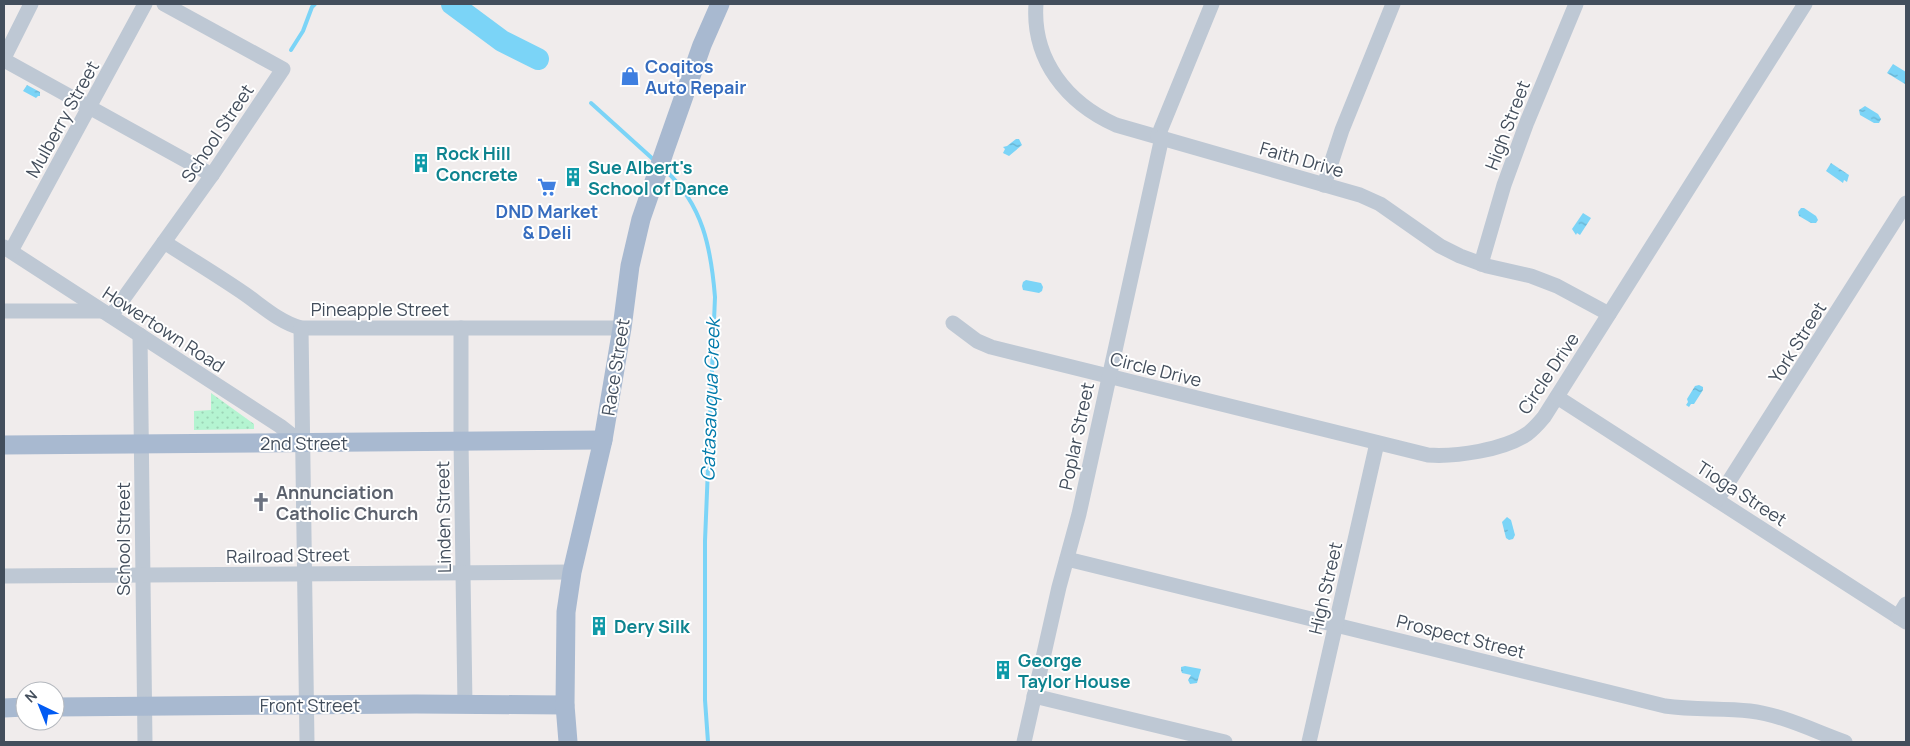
<svg xmlns="http://www.w3.org/2000/svg" width="1910" height="746" font-family="Manrope,sans-serif">
  <style>
    .grass { fill: url(#grass-dots) }
    .water { fill: url(#water-ripples) }
    .lines { fill: none; stroke-linecap: round; stroke-linejoin: round }
    .stream { stroke: #7bd4f7; stroke-width: 4 }
    .river { stroke: #7bd4f7; stroke-width: 22 }
    .minor { stroke: #bec8d4; stroke-width: 15 }
    .major { stroke: #a8b9d0; stroke-width: 19 }
    .labels { text-anchor: middle; dominant-baseline: central; stroke-width: 4; stroke-linejoin: round; paint-order: stroke }
    .shop-label { font-size: 18px; font-weight: bold; fill: #366cbe; stroke: #fff; text-anchor: start }
    .street-label { font-size: 18px; fill: #434e5c; stroke: #fff }
    .culture-label { font-size: 18px; font-weight: bold; fill: #0d838f; stroke: #fff; text-anchor: start }
    .worship-label { font-size: 18px; font-weight: bold; fill: #5b616d; stroke: #fff; text-anchor: start }
    .water-label { font-size: 19px; font-style: italic; fill: #017aaa; stroke: #fff }
  </style>
  <defs>
    <pattern id="grass-dots" width="8" height="8" patternUnits="userSpaceOnUse" patternTransform="scale(1.25)"><rect width="8" height="8" fill="#b4f4d1"/><path d="M2 2h.1M6 6h.1" fill="none" stroke="#9cd3b6" stroke-width="1.8" stroke-linecap="round"/></pattern>
    <pattern id="water-ripples" width="26" height="14" patternUnits="userSpaceOnUse" patternTransform="scale(1.25)"><rect width="26" height="14" fill="#7bd4f7"/><path d="M2 4q2-2 4 0t4 0M15 11q2-2 4 0t4 0" fill="none" stroke="#66aecb"/></pattern>
  </defs>
  <rect width="100%" height="100%" fill="#f0ecec"/>
  <!-- grass -->
  <path class="grass" d="M211 393 254 424V429L194 430V411L211 410Z"/>
  <!-- water -->
  <g class="water">
    <path d="M1893 64 1906 72 1905 84 1887 73Z"/>
    <path d="M27 85 40 92V96H38L36 98 23 91Z"/>
    <path d="M1865 106 1878 114 1881 119 1879 123H1874L1860 115 1859 110Z"/>
    <path d="M1016 139H1019L1022 145 1009 156 1003 153 1005 149 1003 147 1007 146Z"/>
    <path d="M1831 163 1849 175 1847 182 1844 180 1843 183 1826 171Z"/>
    <path d="M1801 208H1804L1816 216 1818 220 1816 223H1811L1799 216 1798 212Z"/>
    <path d="M1583 213 1591 218 1580 235 1577 233 1576 235 1572 229Z"/>
    <path d="M1026 280 1041 283 1043 287 1042 291 1039 293 1023 290 1022 286 1023 282Z"/>
    <path d="M1699 385 1703 387V390L1694 404H1691L1689 407 1686 405 1688 402 1687 399 1695 386Z"/>
    <path d="M1507 517 1511 520 1515 535 1513 539 1509 540 1506 538 1502 522Z"/>
    <path d="M1185 666 1201 669 1197 683 1190 684 1188 680 1191 675 1182 673 1181 670V667Z"/>
  </g>
  <g class="lines">
    <!-- stream -->
    <g class="stream">
      <path d="M291 50 303 31 312 7 315 4"/>
      <path d="M591 103 654 160"/>
      <path d="M665 170C703 205 711 248 715 297L705 541V700L708 742"/>
    </g>
    <!-- river -->
    <path class="river" d="M452 4 502 41 538 59"/>
    <!-- minor -->
    <g class="minor">
      <path d="M1036 4C1032 60 1067 103 1116 125L1360 195 1380 204 1440 246 1460 256 1487 266 1531 276 1557 286 1609 314"/>
      <path d="M4 58 31 4"/>
      <path d="M4 60 212 175"/>
      <path d="M1158 136 1212 4"/>
      <path d="M1324 185 1342 130 1393 4"/>
      <path d="M164 242C189 258 214 273 239 290 259 303 278 322 301 328H622"/>
      <path d="M4 247 280 426 303 444"/>
      <path d="M11 251 145 4"/>
      <path d="M1481 264 1504 185 1527 122 1576 4"/>
      <path d="M4 311H102"/>
      <path d="M111 316 212 175 283 69 164 4"/>
      <path d="M953 323 977 341 991 347 1428 455C1456 457 1504 450 1527 434 1534 429 1539 423 1544 417L1805 4"/>
      <path d="M301 328 307 742"/>
      <path d="M461 328V441L465 705"/>
      <path d="M140 335 145 742"/>
      <path d="M1557 397 1906 622"/>
      <path d="M1717 500 1906 203"/>
      <path d="M1067 559 1665 706C1694 710 1722 708 1750 711 1783 715 1814 731 1845 742"/>
      <path d="M4 576 572 572"/>
      <path d="M1898 617 1906 604"/>
      <path d="M1034 696 1225 742"/>
      <path d="M1024 742 1059 587 1079 514 1162 137"/>
      <path d="M1309 742 1377 443"/>
    </g>
    <!-- major -->
    <g class="major">
      <path d="M4 445 603 440"/>
      <path d="M55 707 416 704 565 705"/>
      <path d="M4 708 25 707"/>
      <path d="M568 742 565 705 566 612 572 572 603 440 622 328 630 266 641 219 666 147 702 45 720 4"/>
    </g>
  </g>
  <!-- icons -->
  <defs>
    <g id="shop-bare" transform="scale(1.5)"><path d="M-5-2.5h2.3a2.7 3.5 0 0 1 5.4 0H5L5.5 6h-11ZM-1.5-2.5h3a1.5 2.3 0 0 0-3 0Z" fill="#3f7fe0" stroke="#fff" stroke-width="2.5" paint-order="stroke"/></g>
    <g id="building-bare" transform="scale(1.5)"><path d="M-4-6H4V6H1V3H-1V6H-4ZM-2.5-4.3h1.7v1.8h-1.7ZM.8-4.3h1.7v1.8H.8ZM-2.5-1h1.7V.8h-1.7ZM.8-1h1.7V.8H.8Z" fill="#0f9aa8" stroke="#fff" stroke-width="2.5" paint-order="stroke"/></g>
    <g id="supermarket-bare" transform="scale(1.5)"><path d="M-6-5.5h2.5l.6 2H6L4.5 2H-2.5L-4.4-4H-6ZM-1.5 3.2a1.3 1.3 0 1 0 .1 0ZM3 3.2a1.3 1.3 0 1 0 .1 0Z" fill="#3f7fe0" stroke="#fff" stroke-width="2.5" paint-order="stroke"/></g>
    <g id="church-bare" transform="scale(1.5)"><path d="M-1.2-6h2.4v3.5h3.3v2.4h-3.3V6h-2.4V-.1h-3.3v-2.4h3.3Z" fill="#6b7280" stroke="#fff" stroke-width="2.5" paint-order="stroke"/></g>
  </defs>
  <g fill-rule="evenodd">
    <use href="#shop-bare" x="630" y="76"/>
    <use href="#building-bare" x="421" y="163"/>
    <use href="#building-bare" x="573" y="177"/>
    <use href="#supermarket-bare" x="547" y="187"/>
    <use href="#church-bare" x="261" y="502"/>
    <use href="#building-bare" x="599" y="626"/>
    <use href="#building-bare" x="1003" y="670"/>
  </g>
  <g class="labels">
    <!-- shop labels -->
    <g class="shop-label">
      <text x="645" y="66">Coqitos<tspan x="645" dy="21">Auto Repair</tspan></text>
      <text x="547" y="211" text-anchor="middle">DND Market<tspan x="547" dy="21">&amp; Deli</tspan></text>
    </g>
    <!-- street labels -->
    <g class="street-label">
      <text transform="translate(62 119) rotate(-61)">Mulberry Street</text>
      <text transform="translate(1507 125) rotate(-69)">High Street</text>
      <text transform="translate(217 133) rotate(-56)">School Street</text>
      <text transform="translate(1302 159) rotate(16)">Faith Drive</text>
      <text x="380" y="309">Pineapple Street</text>
      <text transform="translate(164 329) rotate(33)">Howertown Road</text>
      <text transform="translate(1797 342) rotate(-58)">York Street</text>
      <text transform="translate(615 367) rotate(-81)">Race Street</text>
      <text transform="translate(1156 369) rotate(14)">Circle Drive</text>
      <text transform="translate(1548 373) rotate(-56)">Circle Drive</text>
      <text transform="translate(1076 436) rotate(-78)">Poplar Street</text>
      <text x="304" y="443">2nd Street</text>
      <text transform="translate(1742 493) rotate(33)">Tioga Street</text>
      <text transform="translate(443 517) rotate(-91)">Linden Street</text>
      <text transform="translate(123 539) rotate(-90)">School Street</text>
      <text transform="translate(288 555) rotate(-1)">Railroad Street</text>
      <text transform="translate(1325 588) rotate(-77)">High Street</text>
      <text transform="translate(1461 636) rotate(14)">Prospect Street</text>
      <text x="310" y="705">Front Street</text>
    </g>
    <!-- culture labels -->
    <g class="culture-label">
      <text x="436" y="153">Rock Hill<tspan x="436" dy="21">Concrete</tspan></text>
      <text x="588" y="167">Sue Albert's<tspan x="588" dy="21">School of Dance</tspan></text>
      <text x="614" y="626">Dery Silk</text>
      <text x="1018" y="660">George<tspan x="1018" dy="21">Taylor House</tspan></text>
    </g>
    <!-- worship labels -->
    <g class="worship-label">
      <text x="276" y="492">Annunciation<tspan x="276" dy="21">Catholic Church</tspan></text>
    </g>
    <!-- water labels -->
    <g class="water-label">
      <text transform="translate(710 400) rotate(-88)">Catasauqua Creek</text>
    </g>
  </g>
  <!-- border -->
  <rect width="1910" height="746" fill="none" stroke="#434e5c" stroke-width="10"/>
  <!-- north arrow -->
  <g transform="translate(40 706) rotate(317)"><circle r="24" fill="#ffffff" stroke="#b4b8be"/>
  <path d="M0-4L9 19L0 12L-9 19Z" fill="#025bf3"/>
  <text y="-8" font-size="14" font-weight="bold" text-anchor="middle" fill="#434e5c">N</text>
  </g>
</svg>
